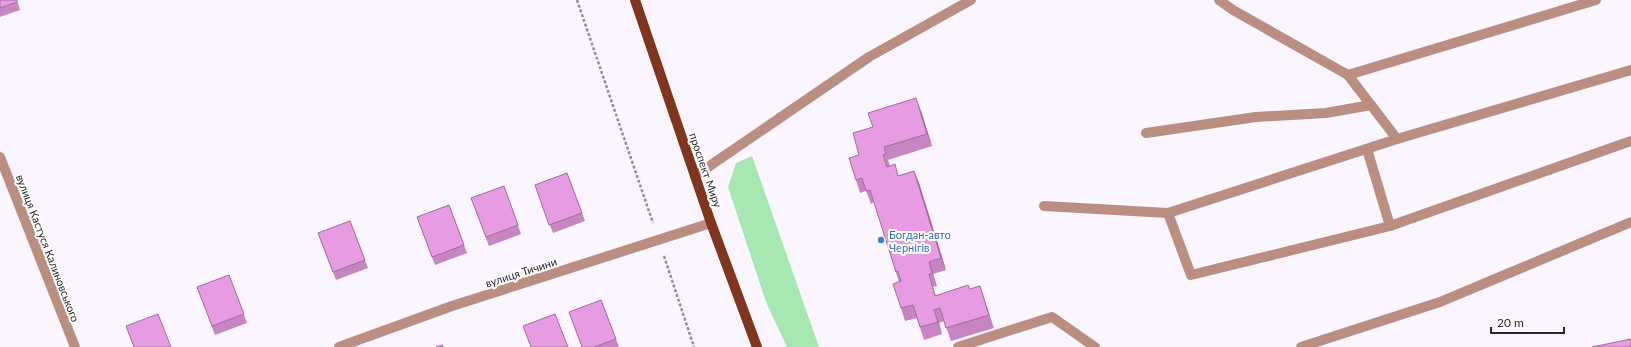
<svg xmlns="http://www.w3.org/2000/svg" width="1631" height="347" font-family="Lato,sans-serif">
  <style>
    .green { fill: #a6e7b1 }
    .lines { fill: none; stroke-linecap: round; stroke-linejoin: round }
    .path { stroke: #938e97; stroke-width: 2.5; stroke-dasharray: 3 2; stroke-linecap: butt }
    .minor { stroke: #ba8e80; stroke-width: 10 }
    .major { stroke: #7f361c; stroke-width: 10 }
    .wall { fill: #c785c2 }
    .shaded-wall { fill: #a26c9e }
    .building { fill: #e79be2; stroke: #a26c9e }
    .shop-dot { fill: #3f7fe0; stroke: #fff; stroke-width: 1.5 }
    .labels { text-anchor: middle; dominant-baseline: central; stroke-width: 4; stroke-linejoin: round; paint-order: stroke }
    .street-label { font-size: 11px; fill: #2a252e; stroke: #fff }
    .shop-label { font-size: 11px; fill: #366cbe; stroke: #fff; text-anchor: start }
  </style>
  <rect width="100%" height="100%" fill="#faf5fe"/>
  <!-- green -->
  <path class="green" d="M752 156 819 347H787L766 302 728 187 736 163Z"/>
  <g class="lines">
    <!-- path -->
    <g class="path">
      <path d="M577 0 653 223"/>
      <path d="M664 256 694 347"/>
    </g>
    <!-- minor -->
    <g class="minor">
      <path d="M1219 0 1233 10 1348 75 1397 139 1631 70"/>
      <path d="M1348 75 1596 0"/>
      <path d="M1146 133 1256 117 1326 113 1371 105"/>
      <path d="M1397 139 1168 213 1191 275 1390 226 1631 141"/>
      <path d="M1367 149 1390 226"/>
      <path d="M0 157 75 347"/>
      <path d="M695 176 869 57 971 0"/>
      <path d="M1044 206 1168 213"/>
      <path d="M339 347 452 306 711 223"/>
      <path d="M958 347 1052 317 1095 347"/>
      <path d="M1301 347 1440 302 1631 222"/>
    </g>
    <!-- major -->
    <path class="major" d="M635 0 711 223 757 347"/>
  </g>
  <!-- wall -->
  <g class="wall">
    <path d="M0 0H17L20 10 0 17Z"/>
    <path d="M921 111 932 146 888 160 890 166 899 176 914 171 919 183 946 270 933 274 937 286 933 287 936 296 970 289 980 286 994 328 951 341 944 321 939 323 942 334 924 340 917 318 905 321 901 308 899 282 874 202 871 204 866 191 860 193 856 180 859 155 873 127Z"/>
    <path d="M567 173 585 221 553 233 535 185Z"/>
    <path d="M504 186 521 234 489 246 471 198Z"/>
    <path d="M449 205 467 253 435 265 417 217Z"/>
    <path d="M350 221 368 268 336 280 318 233Z"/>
    <path d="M229 275 247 323 215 335 197 287Z"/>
    <path d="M601 300 619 347H582Z"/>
  </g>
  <!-- shaded-wall -->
  <g class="shaded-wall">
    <path d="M916 98 921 111 932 146 927 134Z"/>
    <path d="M914 171 919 183 946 270 941 258Z"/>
    <path d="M929 262 937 286 932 273Z"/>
    <path d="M934 310 939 323 942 334Z"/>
  </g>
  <!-- building -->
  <g class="building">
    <path d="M0 0H17V2L0 8Z"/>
    <path d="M916 98 927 134 884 147 886 154 883 155 887 167 895 164 898 176 914 171 941 258 929 262 932 273 929 274 935 296 968 285 970 289 980 286 989 315 946 328 940 308 934 310 938 322 920 327 913 305 901 308 893 284 901 281 898 271 896 272 870 190 866 191 862 178 856 180 849 158 859 155 853 133 873 127 868 113Z"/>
    <path d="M567 173 582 213 549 225 535 185Z"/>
    <path d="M504 186 518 225 486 237 471 198Z"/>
    <path d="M449 205 464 245 432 257 417 217Z"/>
    <path d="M350 221 365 260 333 272 318 233Z"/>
    <path d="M229 275 244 314 212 326 197 287Z"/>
    <path d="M601 300 616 339 594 347H582L569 312Z"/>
    <path d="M158 314 171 347H134L126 326Z"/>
    <path d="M555 314 568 347H531L523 326Z"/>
    <path d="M1631 339V347H1592Z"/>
    <path d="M442 345 443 347H436Z"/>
  </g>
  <!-- markers -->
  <circle class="shop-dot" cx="881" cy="240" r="4"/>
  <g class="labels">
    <!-- street labels -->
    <g class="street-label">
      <text transform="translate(706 170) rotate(71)">проспект Миру</text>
      <text transform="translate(48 248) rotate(69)">вулиця Кастуся Калиновського</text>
      <text transform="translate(521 272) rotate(-18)">вулиця Тичини</text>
    </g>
    <!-- shop labels -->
    <g class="shop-label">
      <text x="889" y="234">Богдан-авто<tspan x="889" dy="13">Чернігів</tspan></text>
    </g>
  </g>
  <!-- scale -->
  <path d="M1491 327v6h73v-6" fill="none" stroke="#2a252e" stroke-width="2"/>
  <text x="1497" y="327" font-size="12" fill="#2a252e" stroke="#ffffff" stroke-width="3" paint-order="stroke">20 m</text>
</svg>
